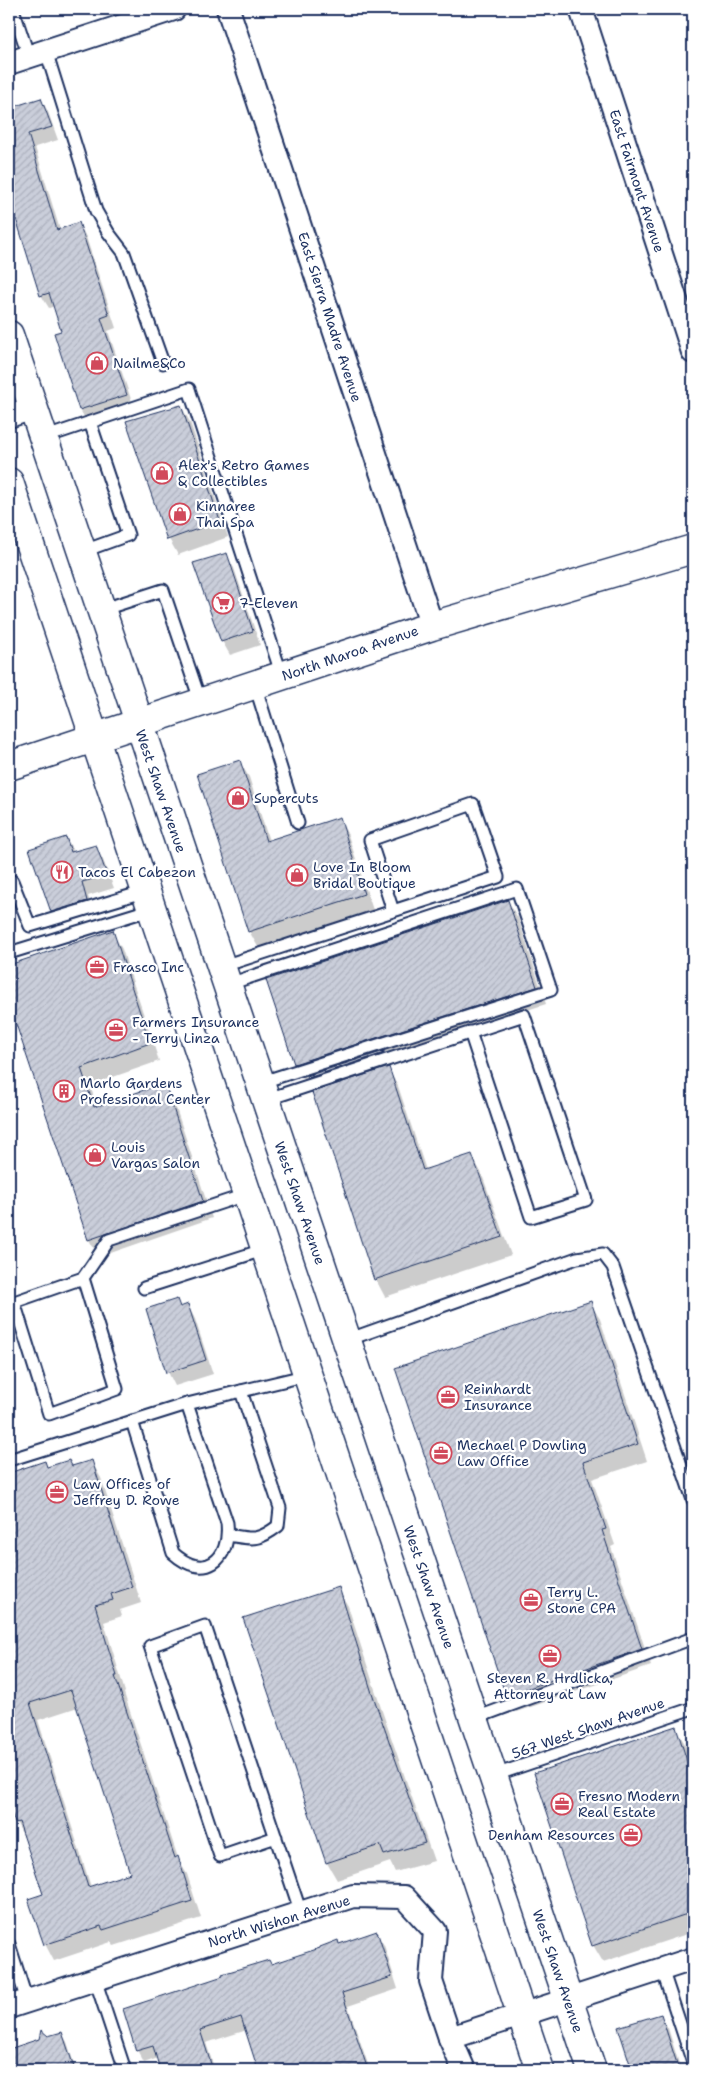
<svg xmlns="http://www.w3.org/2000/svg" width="702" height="2079" font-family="'Shantell Sans',sans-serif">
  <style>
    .shadow { fill: #0003; fill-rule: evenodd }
    .building { fill: url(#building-hatch); stroke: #1b2f5e; fill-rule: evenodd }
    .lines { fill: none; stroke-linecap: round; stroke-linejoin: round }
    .lane-casing { stroke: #1b2f5e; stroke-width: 15 }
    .street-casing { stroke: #1b2f5e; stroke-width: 26 }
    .secondary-casing { stroke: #1b2f5e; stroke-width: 31 }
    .primary-casing { stroke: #1b2f5e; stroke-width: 31 }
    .lane { stroke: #fff; stroke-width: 11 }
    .street { stroke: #fff; stroke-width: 22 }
    .secondary { stroke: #fff; stroke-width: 28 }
    .primary { stroke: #fff; stroke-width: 28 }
    .labels { text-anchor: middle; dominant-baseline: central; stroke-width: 4.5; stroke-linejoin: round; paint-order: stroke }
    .street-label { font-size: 14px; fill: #1b2f5e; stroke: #fff }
    .poi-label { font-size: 14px; fill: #1b2f5e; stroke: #fff; text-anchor: start }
  </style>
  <defs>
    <pattern id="building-hatch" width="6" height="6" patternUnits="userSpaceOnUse" patternTransform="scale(1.25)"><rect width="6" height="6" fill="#caceda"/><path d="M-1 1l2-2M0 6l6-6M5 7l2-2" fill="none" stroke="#adb1be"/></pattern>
  </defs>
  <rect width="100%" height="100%" fill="#fff"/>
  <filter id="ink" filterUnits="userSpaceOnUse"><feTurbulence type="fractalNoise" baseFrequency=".02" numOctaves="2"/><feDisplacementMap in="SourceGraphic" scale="10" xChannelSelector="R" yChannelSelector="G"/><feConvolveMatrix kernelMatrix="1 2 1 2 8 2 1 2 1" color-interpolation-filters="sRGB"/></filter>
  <g filter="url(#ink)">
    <!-- shadow -->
    <g class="shadow">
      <path d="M41 99 48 112 58 140 35 147 60 230 79 224 86 237 116 328 108 331 134 408 88 423 80 410 56 334 63 331 55 306 49 308 41 295 9 193V110Z"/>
      <path d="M181 406 190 422 228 537 178 555 169 539Z"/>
      <path d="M226 555 234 568 260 645 230 655 222 641Z"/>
      <path d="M239 761 249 777 269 841 339 819 348 835 373 910 258 947 249 931Z"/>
      <path d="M66 838 74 852 96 847 103 860 114 888 88 896 94 914 59 925 52 911Z"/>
      <path d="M508 901 518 918 546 1004 305 1081 295 1064Z"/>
      <path d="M112 932 122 949 159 1061 90 1085 97 1107 165 1085 174 1102 212 1218 99 1257 89 1240 9 999V966Z"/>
      <path d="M388 1069 398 1086 426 1170 471 1155 481 1172 511 1255 385 1297 376 1280 314 1093Z"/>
      <path d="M590 1303 600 1319 647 1461 592 1479 615 1545 611 1547 651 1666 516 1712 507 1696Z"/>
      <path d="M188 1306 195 1319 213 1374 175 1386 168 1372Z"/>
      <path d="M91 1461 101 1478 141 1603 120 1610 122 1616 104 1622 125 1692 124 1693 179 1861 187 1874 201 1918 114 1946 111 1942 54 1961 45 1944V1895L25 1839 16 1822 9 1802V1474L44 1463 47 1468 72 1467ZM78 1707 131 1873 91 1887 38 1720Z"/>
      <path d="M338 1589 348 1606 381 1708 434 1861 395 1872 390 1862 337 1880 327 1863Z"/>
      <path d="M675 1727 685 1744 693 1770V1932L603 1962 593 1945Z"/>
      <path d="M376 1933 384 1945 398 1989 348 2006 370 2070H259L247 2030 206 2043 215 2070H162L158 2058 144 2063 137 2050 271 1965Z"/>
      <path d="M660 2015 668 2028 681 2070H633L619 2028Z"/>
      <path d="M62 2034 67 2042 76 2070H9V2050Z"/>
    </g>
    <!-- building -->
    <g class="building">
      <path d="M41 98 52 127 28 134 57 230 79 222 109 315 101 318 127 395 79 410 54 333 61 331 49 293 40 296 9 196V108Z"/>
      <path d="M181 405 220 521 167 540 126 421Z"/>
      <path d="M227 553 253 631 221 642 193 563Z"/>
      <path d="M240 760 266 841 340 817 364 894 248 932 197 774Z"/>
      <path d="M66 837 71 852 96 845 107 875 82 882 87 901 51 912 29 849Z"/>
      <path d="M508 900 537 987 294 1064 266 980Z"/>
      <path d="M113 930 150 1043 81 1068 94 1107 165 1083 203 1201 88 1240 9 1003V965Z"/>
      <path d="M384 1051V1053L308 1078 307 1076Z"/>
      <path d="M389 1067 423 1170 472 1154 502 1237 374 1280 312 1092Z"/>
      <path d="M177 1299 180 1307 188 1304 206 1360 166 1373 146 1309Z"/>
      <path d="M591 1301 638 1444 583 1462 606 1529 602 1530 642 1649 506 1696 395 1368Z"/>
      <path d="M69 1460 72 1466 92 1460 132 1587 111 1594 113 1600 95 1605 117 1676H115L175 1858 178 1856 192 1901 103 1930 101 1926 44 1945 28 1899 43 1894 19 1822 15 1823 9 1806V1473L45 1461 47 1467ZM71 1690 130 1873 88 1887 30 1703Z"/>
      <path d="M339 1587 371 1690 425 1843 384 1855 380 1845 326 1863 243 1618Z"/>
      <path d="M676 1726 693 1780V1912L592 1946 534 1773Z"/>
      <path d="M377 1931 392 1977 342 1993 368 2070H258L241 2017 200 2030 213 2070H160L153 2046 136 2051 123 2009 223 1976 222 1974 269 1960 271 1964 320 1948V1947L338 1940 339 1944Z"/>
      <path d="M661 2014 679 2070H632L618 2027Z"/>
      <path d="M41 2030 48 2036 62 2032 75 2070H9V2049L39 2039Z"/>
    </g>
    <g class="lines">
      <!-- lane casing -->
      <g class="lane-casing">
        <g id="lane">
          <path d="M13 9 29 57"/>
          <path d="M46 51 96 211 108 232 124 253 163 363"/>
          <path d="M43 438 189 389 282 676"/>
          <path d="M81 552 128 535 90 422"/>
          <path d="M101 610 163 590 201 703"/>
          <path d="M255 685 298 823"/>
          <path d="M12 881 30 926 146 891"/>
          <path d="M9 953 152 909"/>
          <path d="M220 967 498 877 473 804 370 840 393 911"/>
          <path d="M226 985 517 889 551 990 259 1083"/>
          <path d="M265 1100 524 1015 586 1200 531 1217 470 1032"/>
          <path d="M83 1278 117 1389 49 1414 14 1302 83 1278 109 1240 248 1194"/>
          <path d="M144 1288 266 1249"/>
          <path d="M347 1340 577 1258 603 1254 613 1267 693 1500"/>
          <path d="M132 1421 173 1553C204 1581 231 1561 227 1523L187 1404"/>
          <path d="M9 1460 187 1404 308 1375"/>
          <path d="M228 1535C252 1539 257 1542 278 1526L280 1508 241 1391"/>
          <path d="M473 1719 693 1638"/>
          <path d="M492 1776 693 1708"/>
          <path d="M276 1837 220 1856 150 1646 205 1626 301 1913"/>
          <path d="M9 1944 27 2001"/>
          <path d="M662 1969 693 2063"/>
          <path d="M95 1979 125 2070"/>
        </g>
      </g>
      <!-- street casing -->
      <g class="street-casing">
        <g id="street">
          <path d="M228 9 432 626"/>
          <path d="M581 9 693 352"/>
          <path d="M9 63 174 9"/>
          <path d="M9 416 33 408"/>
          <path d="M9 2007 353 1896 404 1897 435 1931 431 1981 450 2038 464 2070"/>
          <path d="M450 2038 693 1959"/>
        </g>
      </g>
      <!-- secondary casing -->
      <g class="secondary-casing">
        <path id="secondary" d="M9 766 432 626 693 549"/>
      </g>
      <!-- primary casing -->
      <g class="primary-casing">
        <g id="primary">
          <path d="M9 335 592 2070"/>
          <path d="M9 482 540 2070"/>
        </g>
      </g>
      <!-- lane -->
      <use href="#lane" class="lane"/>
      <!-- street -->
      <use href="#street" class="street"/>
      <!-- secondary -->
      <use href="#secondary" class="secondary"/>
      <!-- primary -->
      <use href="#primary" class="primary"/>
    </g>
  </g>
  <!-- icons -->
  <defs>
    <g id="shop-ring" transform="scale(1.125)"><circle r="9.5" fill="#fff" stroke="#d1495b" stroke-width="1.5"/><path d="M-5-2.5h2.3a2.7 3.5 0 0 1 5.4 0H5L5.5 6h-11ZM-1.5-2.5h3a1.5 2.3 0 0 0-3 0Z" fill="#d1495b"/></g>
    <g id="supermarket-ring" transform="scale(1.125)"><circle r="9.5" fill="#fff" stroke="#d1495b" stroke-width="1.5"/><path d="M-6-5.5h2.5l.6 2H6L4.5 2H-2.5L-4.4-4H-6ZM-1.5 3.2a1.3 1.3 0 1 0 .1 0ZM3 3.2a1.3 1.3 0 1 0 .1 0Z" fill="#d1495b"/></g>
    <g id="restaurant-ring" transform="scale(1.125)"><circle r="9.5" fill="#fff" stroke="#d1495b" stroke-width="1.5"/><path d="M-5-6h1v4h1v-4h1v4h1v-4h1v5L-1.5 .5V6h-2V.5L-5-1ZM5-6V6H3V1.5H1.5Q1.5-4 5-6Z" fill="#d1495b"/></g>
    <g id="office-ring" transform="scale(1.125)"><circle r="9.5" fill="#fff" stroke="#d1495b" stroke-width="1.5"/><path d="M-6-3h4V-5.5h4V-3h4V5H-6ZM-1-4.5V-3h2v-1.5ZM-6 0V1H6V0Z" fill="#d1495b"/></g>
    <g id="building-ring" transform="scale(1.125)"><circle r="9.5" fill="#fff" stroke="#d1495b" stroke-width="1.5"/><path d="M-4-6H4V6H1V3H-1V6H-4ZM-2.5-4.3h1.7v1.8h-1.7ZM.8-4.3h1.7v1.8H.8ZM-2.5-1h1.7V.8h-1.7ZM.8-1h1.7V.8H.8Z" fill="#d1495b"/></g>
  </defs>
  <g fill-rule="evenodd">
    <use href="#shop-ring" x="97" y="363"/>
    <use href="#shop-ring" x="162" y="473"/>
    <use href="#shop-ring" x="180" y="514"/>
    <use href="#supermarket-ring" x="223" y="603"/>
    <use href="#shop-ring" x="238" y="798"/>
    <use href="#restaurant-ring" x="62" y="872"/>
    <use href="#shop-ring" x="297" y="875"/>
    <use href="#office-ring" x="97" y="967"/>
    <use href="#office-ring" x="116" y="1030"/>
    <use href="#building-ring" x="64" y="1091"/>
    <use href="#shop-ring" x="95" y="1155"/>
    <use href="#office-ring" x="448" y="1397"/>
    <use href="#office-ring" x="441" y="1453"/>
    <use href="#office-ring" x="57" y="1492"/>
    <use href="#office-ring" x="531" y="1600"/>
    <use href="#office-ring" x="550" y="1656"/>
    <use href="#office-ring" x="562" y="1804"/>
    <use href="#office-ring" x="631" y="1835"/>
  </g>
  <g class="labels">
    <!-- street labels -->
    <g class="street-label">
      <text transform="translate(637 181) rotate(72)">East Fairmont Avenue</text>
      <text transform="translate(330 317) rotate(72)">East Sierra Madre Avenue</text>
      <text transform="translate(350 653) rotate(-19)">North Maroa Avenue</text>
      <text transform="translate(161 791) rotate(71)">West Shaw Avenue</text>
      <text transform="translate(300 1203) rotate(71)">West Shaw Avenue</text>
      <text transform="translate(429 1587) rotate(71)">West Shaw Avenue</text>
      <text transform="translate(588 1728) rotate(-19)">567 West Shaw Avenue</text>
      <text transform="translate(279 1921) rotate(-17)">North Wishon Avenue</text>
      <text transform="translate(558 1971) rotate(71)">West Shaw Avenue</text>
    </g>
    <!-- poi labels -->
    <g class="poi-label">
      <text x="113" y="363">Nailme&amp;Co</text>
      <text x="178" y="465">Alex's Retro Games<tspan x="178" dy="16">&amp; Collectibles</tspan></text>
      <text x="196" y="506">Kinnaree<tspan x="196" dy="16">Thai Spa</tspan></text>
      <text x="239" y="603">7-Eleven</text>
      <text x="254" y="798">Supercuts</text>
      <text x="313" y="867">Love In Bloom<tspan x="313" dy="16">Bridal Boutique</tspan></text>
      <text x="78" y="872">Tacos El Cabezon</text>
      <text x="113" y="967">Frasco Inc</text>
      <text x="132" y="1022">Farmers Insurance<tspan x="132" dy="16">- Terry Linza</tspan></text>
      <text x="80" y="1083">Marlo Gardens<tspan x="80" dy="16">Professional Center</tspan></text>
      <text x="111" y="1147">Louis<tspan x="111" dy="16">Vargas Salon</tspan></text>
      <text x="464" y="1389">Reinhardt<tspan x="464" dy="16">Insurance</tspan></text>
      <text x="457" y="1445">Mechael P Dowling<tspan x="457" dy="16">Law Office</tspan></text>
      <text x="73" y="1484">Law Offices of<tspan x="73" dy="16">Jeffrey D. Rowe</tspan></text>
      <text x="547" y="1592">Terry L.<tspan x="547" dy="16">Stone CPA</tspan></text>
      <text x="550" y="1678" text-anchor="middle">Steven R. Hrdlicka,<tspan x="550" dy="16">Attorney at Law</tspan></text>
      <text x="578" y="1796">Fresno Modern<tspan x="578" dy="16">Real Estate</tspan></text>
      <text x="615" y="1835" text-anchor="end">Denham Resources</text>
    </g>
  </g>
  <!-- margin -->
  <rect width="702" height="2079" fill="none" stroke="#fff" stroke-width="30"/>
  <rect x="15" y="15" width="672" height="2049" fill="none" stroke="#1b2f5e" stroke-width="2" filter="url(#ink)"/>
</svg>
